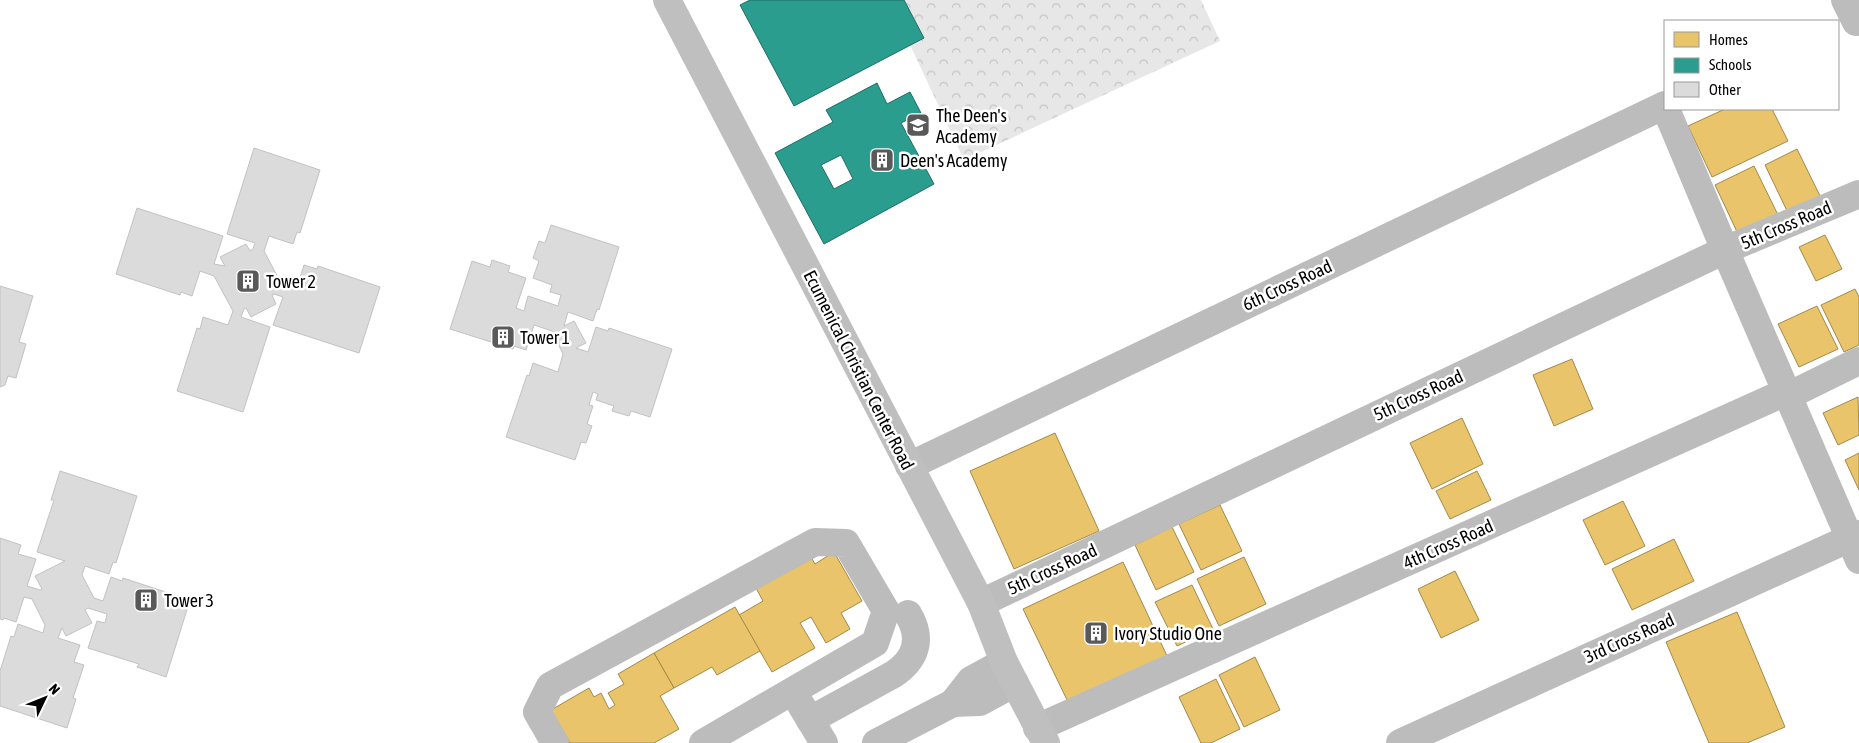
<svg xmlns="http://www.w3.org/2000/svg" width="1859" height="743" font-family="'Asap Condensed',sans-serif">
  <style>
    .park { fill: url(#park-crowns) }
    .homes { fill: #e9c46a; stroke: #a3894a }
    .schools { fill: #2a9d8f; stroke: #1d6e64; fill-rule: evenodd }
    .building { fill: #dbdbdb; stroke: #c2c2c2 }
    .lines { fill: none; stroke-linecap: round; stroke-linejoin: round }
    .street { stroke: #bcbcbc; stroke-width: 28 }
    .secondary { stroke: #bfbfbf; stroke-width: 28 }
    .labels { text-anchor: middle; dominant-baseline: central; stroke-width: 5; stroke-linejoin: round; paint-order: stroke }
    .poi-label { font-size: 18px; fill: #000; stroke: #fff; text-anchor: start }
    .street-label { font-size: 18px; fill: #000; stroke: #fff }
  </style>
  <defs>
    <pattern id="park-crowns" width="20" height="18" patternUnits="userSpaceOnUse" patternTransform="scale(1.25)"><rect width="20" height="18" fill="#e7e7e7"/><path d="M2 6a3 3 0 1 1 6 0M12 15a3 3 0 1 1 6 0" fill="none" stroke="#c4c4c4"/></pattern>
  </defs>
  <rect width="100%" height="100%" fill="#fff"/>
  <!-- park -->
  <path class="park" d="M889 0H1201L1220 41 964 160Z"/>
  <!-- homes -->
  <g class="homes">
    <path d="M1725 109H1772L1788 141 1712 177 1688 126Z"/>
    <path d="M1797 149 1822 200 1789 215 1765 165Z"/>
    <path d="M1754 166 1779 217 1739 236 1715 185Z"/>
    <path d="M1825 235 1842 269 1816 281 1799 247Z"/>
    <path d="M1855 289 1859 297V345L1844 352 1821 305Z"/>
    <path d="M1817 306 1838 349 1799 367 1778 324Z"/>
    <path d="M1572 359 1593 409 1554 426 1533 375Z"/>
    <path d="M1858 397 1859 435 1838 445 1823 413Z"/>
    <path d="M1462 418 1483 464 1432 489 1410 443Z"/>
    <path d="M1055 433 1099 531 1014 569 970 471Z"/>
    <path d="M1859 453V490L1845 460Z"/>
    <path d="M1477 471 1491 500 1450 519 1436 491Z"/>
    <path d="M1623 501 1645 546 1605 565 1583 520Z"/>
    <path d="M1220 505 1242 551 1201 570 1179 524Z"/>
    <path d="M1172 527 1194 572 1156 590 1135 545Z"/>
    <path d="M1674 539 1694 581 1632 610 1612 569Z"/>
    <path d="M834 552 862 601 841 613 850 629 826 643 811 617 800 623 815 648 772 672 739 615 763 601 756 588 811 557 815 564Z"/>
    <path d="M1244 557 1266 604 1219 626 1197 579Z"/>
    <path d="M1123 562 1168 658 1069 704 1023 609Z"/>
    <path d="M1455 571 1479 620 1441 638 1418 589Z"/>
    <path d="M1192 585 1213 629 1177 646 1155 602Z"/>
    <path d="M735 607 760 651 717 675 712 667 674 688 654 653Z"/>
    <path d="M1737 612 1785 727 1747 743H1709L1666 642Z"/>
    <path d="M654 653 674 688 660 696 679 729 654 743H570L551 710 589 688 594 697 601 693 609 709 615 705 608 693 624 684 618 674Z"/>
    <path d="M1255 657 1280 710 1244 727 1219 675Z"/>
    <path d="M1216 679 1240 729 1211 743H1201L1179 697Z"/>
  </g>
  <!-- schools -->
  <g class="schools">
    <path d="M750 0H904L924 38 794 106 740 5Z"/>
    <path d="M877 83 887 104 910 92 921 113 901 123 934 184 824 244 775 153 833 122 826 110ZM841 155 853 179 834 189 821 165Z"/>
  </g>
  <!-- building -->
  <g class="building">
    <path d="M254 148 320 170 300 233 297 232 293 244 269 236 264 251 282 285 296 290 304 265 317 269 318 266 380 287 359 353 273 325 283 297 274 294 272 295 276 304 251 317 246 308 244 309 241 317 270 327 243 412 177 391 197 328 200 329 203 317 228 325 233 311 214 276 200 271 192 296 181 292 180 295 116 274 137 208 223 236 214 264 225 266 220 257 246 244 250 251 253 249 255 243 227 234Z"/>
    <path d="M551 225 619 247 599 310 597 309 593 321 568 312 564 326 574 321 586 343 576 348 588 352 596 327 608 331 609 328 672 349 650 417 631 411 629 416 612 411 614 406 596 400 598 394 593 392 589 405 593 406 587 424 592 426 586 443 581 442 575 460 506 437 527 375 529 376 533 363 558 372 563 354 552 331 534 325 526 350 514 346 513 349 450 329 472 261 490 267 492 260 510 266 508 272 526 278 516 308 524 311 528 296 558 306 561 295 550 292 552 285 533 278 539 261 533 258 539 241 545 243Z"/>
    <path d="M0 286 33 296 19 342 26 344 16 378 8 376 5 385 0 387Z"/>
    <path d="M60 471 137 496 116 563 113 562 109 574 85 566 82 575 94 598 103 601 111 577 122 581 123 578 190 600 166 677 137 667 139 664 88 648 97 621 105 623 107 614 88 608 85 610 92 623 66 636 62 628 58 638 80 645 74 662 84 665 73 698 76 699 67 728 0 706V671L11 636 14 637 18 624 43 633 45 625 32 599 24 597 16 622 4 618 3 620 0 619V538L21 545 18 554 36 559 27 586 40 590 42 589 35 576 65 561 37 552 54 500H51Z"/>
  </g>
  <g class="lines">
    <!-- street -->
    <g class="street">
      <path d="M1845 0 1856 22"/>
      <path d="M1666 109 1725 250 1859 560"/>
      <path d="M909 466 1665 105"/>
      <path d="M981 603 1725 250 1859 194"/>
      <path d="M1004 662 971 680 953 703 980 702 1015 683"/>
      <path d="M801 705 824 743"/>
      <path d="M810 720 894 674C916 659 923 639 908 614"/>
      <path d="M1037 728 1786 392 1798 391 1859 361"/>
      <path d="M555 743 537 712 550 686 815 542 846 543 886 611 875 643 703 743"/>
      <path d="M876 743 953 703"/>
      <path d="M1400 743 1859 534"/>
    </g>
    <!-- secondary -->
    <path class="secondary" d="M667 0 981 603 1004 662 1046 743"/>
  </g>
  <!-- icons -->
  <defs>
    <g id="school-square" transform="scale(1.25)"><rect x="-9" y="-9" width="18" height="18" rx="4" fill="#595959" stroke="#fff"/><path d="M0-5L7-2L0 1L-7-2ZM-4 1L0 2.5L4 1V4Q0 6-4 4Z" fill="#fff"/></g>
    <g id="building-square" transform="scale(1.25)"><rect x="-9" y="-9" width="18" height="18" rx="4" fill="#595959" stroke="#fff"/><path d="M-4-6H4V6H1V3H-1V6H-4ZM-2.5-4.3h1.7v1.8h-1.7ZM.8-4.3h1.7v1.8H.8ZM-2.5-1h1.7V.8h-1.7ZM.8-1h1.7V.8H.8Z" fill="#fff"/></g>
  </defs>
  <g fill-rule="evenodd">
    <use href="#school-square" x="918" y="125"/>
    <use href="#building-square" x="882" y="160"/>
    <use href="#building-square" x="248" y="281"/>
    <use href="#building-square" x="503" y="337"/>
    <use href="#building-square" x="146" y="600"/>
    <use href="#building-square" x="1096" y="633"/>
  </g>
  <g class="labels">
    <!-- poi labels -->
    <g class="poi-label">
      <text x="936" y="115">The Deen's<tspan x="936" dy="21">Academy</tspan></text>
      <text x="900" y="160">Deen's Academy</text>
      <text x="266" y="281">Tower 2</text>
      <text x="520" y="337">Tower 1</text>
      <text x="164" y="600">Tower 3</text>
      <text x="1114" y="633">Ivory Studio One</text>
    </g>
    <!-- street labels -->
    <g class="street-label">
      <text transform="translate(1786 225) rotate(-23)">5th Cross Road</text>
      <text transform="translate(1287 285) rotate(-25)">6th Cross Road</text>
      <text transform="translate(859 370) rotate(63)">Ecumenical Christian Center Road</text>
      <text transform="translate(1418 395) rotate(-25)">5th Cross Road</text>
      <text transform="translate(1448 544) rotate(-24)">4th Cross Road</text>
      <text transform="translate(1052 569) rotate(-25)">5th Cross Road</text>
      <text transform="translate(1629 638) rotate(-24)">3rd Cross Road</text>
    </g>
  </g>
  <!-- legend -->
  <rect x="1664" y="20" width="175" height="90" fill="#ffffff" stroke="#999999"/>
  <rect x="1674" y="32" width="25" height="15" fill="#e9c46a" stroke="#999999"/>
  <text x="1709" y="45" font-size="15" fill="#000000">Homes</text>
  <rect x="1674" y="58" width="25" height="15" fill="#2a9d8f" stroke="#999999"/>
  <text x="1709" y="70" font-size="15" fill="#000000">Schools</text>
  <rect x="1674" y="82" width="25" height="15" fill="#dbdbdb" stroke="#999999"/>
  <text x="1709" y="95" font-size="15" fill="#000000">Other</text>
  <!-- north arrow -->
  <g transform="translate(45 698) rotate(47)" stroke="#ffffff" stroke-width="4" paint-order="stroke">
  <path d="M0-4L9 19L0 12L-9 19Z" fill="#000000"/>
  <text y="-8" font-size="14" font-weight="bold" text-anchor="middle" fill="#000000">N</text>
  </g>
</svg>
